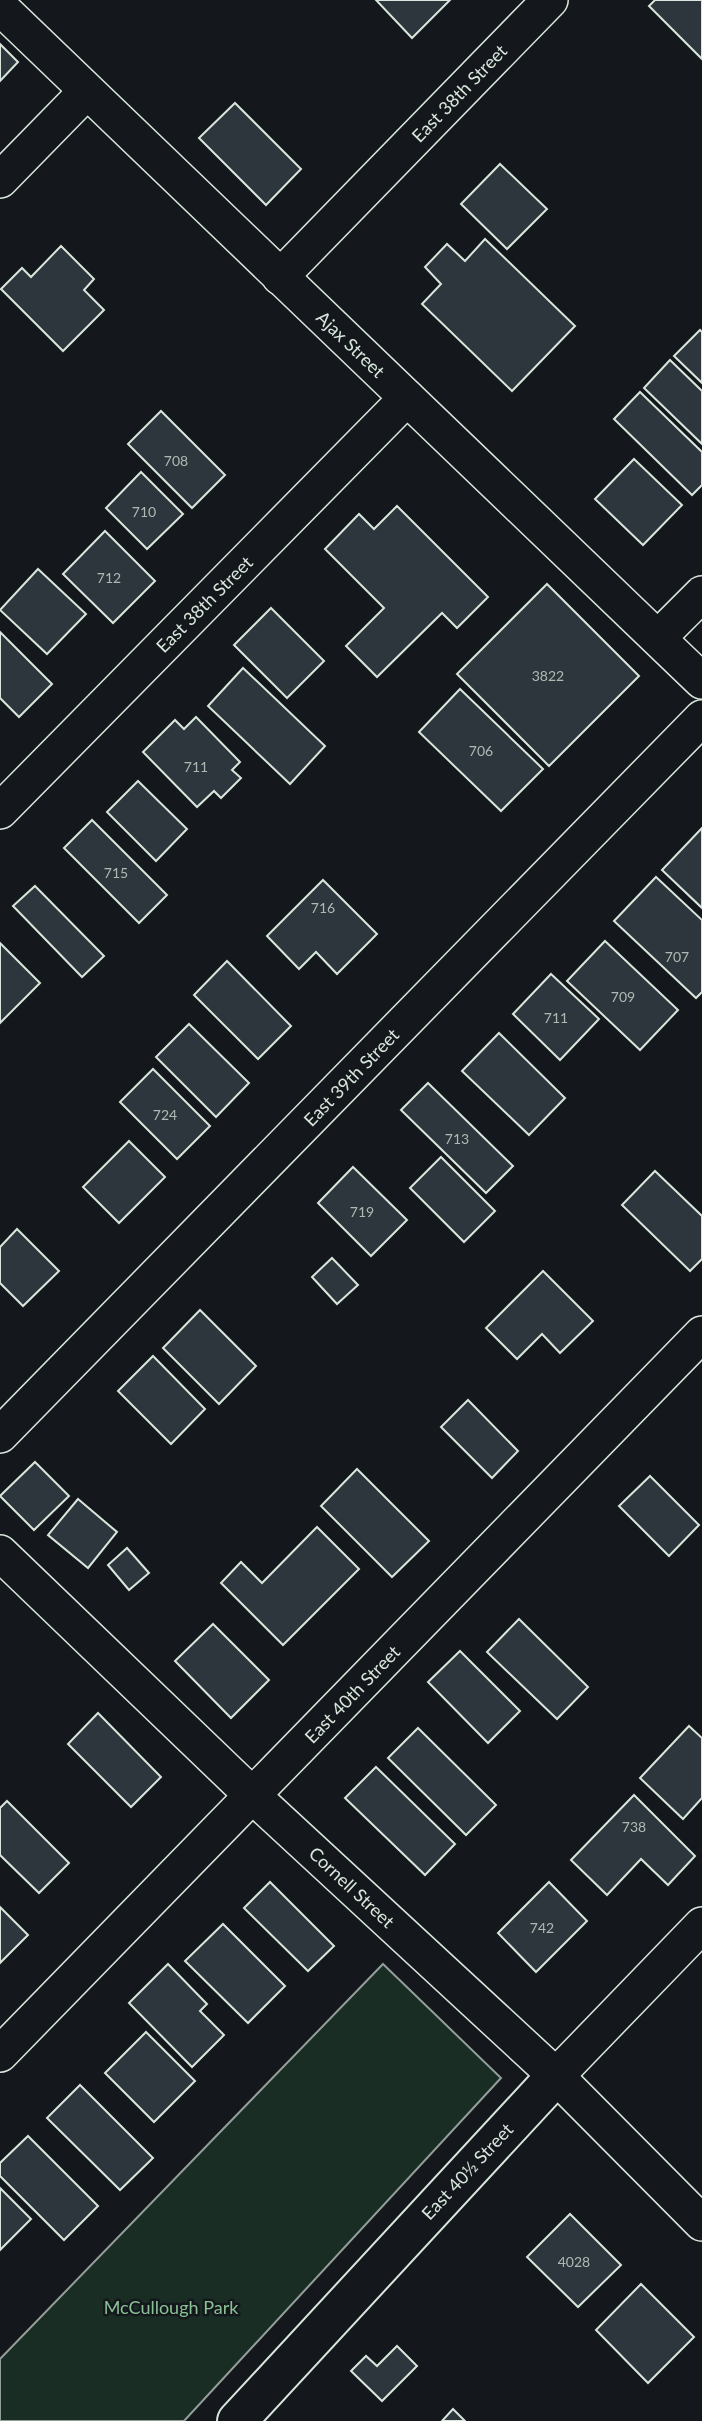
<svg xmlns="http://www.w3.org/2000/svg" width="702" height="2421" font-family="Lato,sans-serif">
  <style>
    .green { fill: #1a2d24; stroke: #939e99; stroke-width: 2 }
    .building { fill: #2c363c; stroke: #d8e6dc; stroke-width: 2 }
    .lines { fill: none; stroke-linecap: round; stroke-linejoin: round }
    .minor-casing { stroke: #d8e6dc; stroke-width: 38 }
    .tertiary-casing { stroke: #d8e6dc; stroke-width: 42 }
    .minor { stroke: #14181c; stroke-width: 35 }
    .tertiary { stroke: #14181c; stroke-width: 38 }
    .labels { text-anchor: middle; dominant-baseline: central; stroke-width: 5; stroke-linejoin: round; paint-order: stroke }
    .number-label { font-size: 14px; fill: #adbab4 }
    .street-label { font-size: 18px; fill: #d8e6dc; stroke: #14181c }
    .park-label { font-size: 18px; fill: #8ac095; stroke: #14181c }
  </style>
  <rect width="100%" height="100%" fill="#14181c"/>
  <!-- green -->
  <path class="green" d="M383 1964 501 2078 184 2421H0V2359Z"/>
  <!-- building -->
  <g class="building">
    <path d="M376 0H450L412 38Z"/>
    <path d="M655 0H702V59L649 6Z"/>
    <path d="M0 44 18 62 0 81Z"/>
    <path d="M235 103 301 169 266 205 199 138Z"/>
    <path d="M500 164 547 209 507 249 461 204Z"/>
    <path d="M485 239 575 326 512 391 422 304 441 284 425 267 447 244 465 261Z"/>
    <path d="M61 246 94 279 84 290 104 310 63 351 1 289 22 268 31 277Z"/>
    <path d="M700 330 702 332V383L674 356Z"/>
    <path d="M670 360 702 391V444L644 388Z"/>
    <path d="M640 392 702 452V485L692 495 614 419Z"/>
    <path d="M161 411 225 475 192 508 128 444Z"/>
    <path d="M634 459 682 505 643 545 595 499Z"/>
    <path d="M141 472 183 514 147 549 106 508Z"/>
    <path d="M397 506 488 597 457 628 442 613 377 677 346 646 384 608 325 549 359 514 374 529Z"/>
    <path d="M105 531 155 581 113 623 63 574Z"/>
    <path d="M38 569 86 614 47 654 0 610Z"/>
    <path d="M547 584 639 676 549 766 457 674Z"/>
    <path d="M271 608 324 661 287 698 234 645Z"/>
    <path d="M0 632 52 684 19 717 0 698Z"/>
    <path d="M243 668 325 746 290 784 208 706Z"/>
    <path d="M460 689 543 769 501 811 419 732Z"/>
    <path d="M196 717 240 762 232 770 241 778 221 798 214 791 197 807 143 752 175 720 184 729Z"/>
    <path d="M138 781 187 829 156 861 107 812Z"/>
    <path d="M92 820 167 895 139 923 64 848Z"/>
    <path d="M702 828V908L662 870Z"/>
    <path d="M656 877 702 920V992L696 998 614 921Z"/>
    <path d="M323 880 377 934 337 974 316 952 299 969 267 936Z"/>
    <path d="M35 886 104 956 82 977 13 906Z"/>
    <path d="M605 941 678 1010 640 1050 567 981Z"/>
    <path d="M0 943 40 983 0 1023Z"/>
    <path d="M227 961 291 1026 258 1059 194 995Z"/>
    <path d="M551 974 599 1019 560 1060 513 1014Z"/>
    <path d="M189 1024 249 1083 216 1117 156 1057Z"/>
    <path d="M499 1033 565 1098 529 1135 462 1071Z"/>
    <path d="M153 1069 210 1126 177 1159 120 1102Z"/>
    <path d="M428 1083 513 1166 486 1193 401 1110Z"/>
    <path d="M129 1141 165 1177 119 1223 83 1187Z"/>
    <path d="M441 1157 495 1211 464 1242 410 1188Z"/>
    <path d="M353 1167 407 1220 371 1256 318 1203Z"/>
    <path d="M655 1171 702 1216V1259L690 1271 622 1205Z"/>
    <path d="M17 1229 59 1271 23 1306 0 1283V1247Z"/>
    <path d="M332 1258 358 1285 337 1304 312 1277Z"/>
    <path d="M543 1271 593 1321 560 1353 542 1334 517 1359 486 1328Z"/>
    <path d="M200 1310 256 1366 219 1404 163 1348Z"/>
    <path d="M153 1356 205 1409 171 1444 118 1391Z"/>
    <path d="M468 1400 518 1451 492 1478 441 1427Z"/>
    <path d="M35 1462 69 1496 34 1530 0 1496Z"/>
    <path d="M357 1469 429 1541 392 1577 321 1506Z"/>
    <path d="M650 1476 699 1525 669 1556 619 1506Z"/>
    <path d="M78 1499 117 1532 88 1568 48 1535Z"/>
    <path d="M317 1527 359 1569 283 1645 221 1583 241 1562 262 1583Z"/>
    <path d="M127 1548 149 1573 129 1590 108 1565Z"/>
    <path d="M519 1619 588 1687 557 1719 487 1652Z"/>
    <path d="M213 1624 269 1680 231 1718 175 1661Z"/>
    <path d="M460 1651 520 1711 488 1743 428 1682Z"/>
    <path d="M98 1713 161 1777 131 1807 68 1744Z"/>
    <path d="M689 1726 702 1738V1798L683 1819 640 1778Z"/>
    <path d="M418 1728 496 1805 466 1835 388 1758Z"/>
    <path d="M376 1767 455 1844 425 1875 345 1798Z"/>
    <path d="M634 1795 695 1856 668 1885 641 1859 607 1895 571 1860Z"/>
    <path d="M7 1801 69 1863 39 1893 0 1855V1808Z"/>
    <path d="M270 1882 334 1946 308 1971 244 1908Z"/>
    <path d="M549 1882 587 1921 536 1972 498 1933Z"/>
    <path d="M0 1907 28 1935 0 1963Z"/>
    <path d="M223 1924 285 1986 248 2023 185 1961Z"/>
    <path d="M168 1964 207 2004 200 2011 224 2035 192 2067 129 2003Z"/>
    <path d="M146 2032 195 2081 154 2122 105 2073Z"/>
    <path d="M80 2085 153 2158 120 2190 47 2118Z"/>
    <path d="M28 2136 98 2206 64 2240 0 2176V2163Z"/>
    <path d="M0 2188 31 2219 0 2250Z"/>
    <path d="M570 2214 621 2265 578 2307 527 2257Z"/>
    <path d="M641 2284 694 2337 648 2383 596 2330Z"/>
    <path d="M397 2346 417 2366 382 2401 351 2371 366 2356 377 2366Z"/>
    <path d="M453 2409 465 2421H442Z"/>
  </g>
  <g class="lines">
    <!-- minor casing -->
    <g class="minor-casing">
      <g id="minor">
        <path d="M0 7 702 681"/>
        <path d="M0 180 86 92"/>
        <path d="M280 277 550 0"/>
        <path d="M658 638 702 594"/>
        <path d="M0 811 407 398"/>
        <path d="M0 1435 702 718"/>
        <path d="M0 1553 253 1796 556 2076 702 2223"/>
        <path d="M0 2054 702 1334"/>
        <path d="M556 2076 702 1925"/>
      </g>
    </g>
    <!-- tertiary casing -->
    <g class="tertiary-casing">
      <path id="tertiary" d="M237 2421 556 2076"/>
    </g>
    <!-- minor -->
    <use href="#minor" class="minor"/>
    <!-- tertiary -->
    <use href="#tertiary" class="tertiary"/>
  </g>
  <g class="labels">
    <!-- number labels -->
    <g class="number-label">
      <text x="176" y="460">708</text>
      <text x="144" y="511">710</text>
      <text x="109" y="577">712</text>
      <text x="548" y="675">3822</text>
      <text x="481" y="750">706</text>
      <text x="196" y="766">711</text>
      <text x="116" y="872">715</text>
      <text x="323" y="907">716</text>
      <text x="677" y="956">707</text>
      <text x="623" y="996">709</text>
      <text x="556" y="1017">711</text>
      <text x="165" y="1114">724</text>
      <text x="457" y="1138">713</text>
      <text x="362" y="1211">719</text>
      <text x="634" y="1826">738</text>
      <text x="542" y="1927">742</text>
      <text x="574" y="2261">4028</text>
    </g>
    <!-- street labels -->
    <g class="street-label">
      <text transform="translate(459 93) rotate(-46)">East 38th Street</text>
      <text transform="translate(351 344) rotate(44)">Ajax Street</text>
      <text transform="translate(204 604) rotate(-45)">East 38th Street</text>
      <text transform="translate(351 1077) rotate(-46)">East 39th Street</text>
      <text transform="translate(352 1694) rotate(-46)">East 40th Street</text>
      <text transform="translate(352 1887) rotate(43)">Cornell Street</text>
      <text transform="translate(467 2171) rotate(-47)">East 40½ Street</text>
    </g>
    <!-- park labels -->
    <g class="park-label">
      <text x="171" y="2307">McCullough Park</text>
    </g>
  </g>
</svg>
